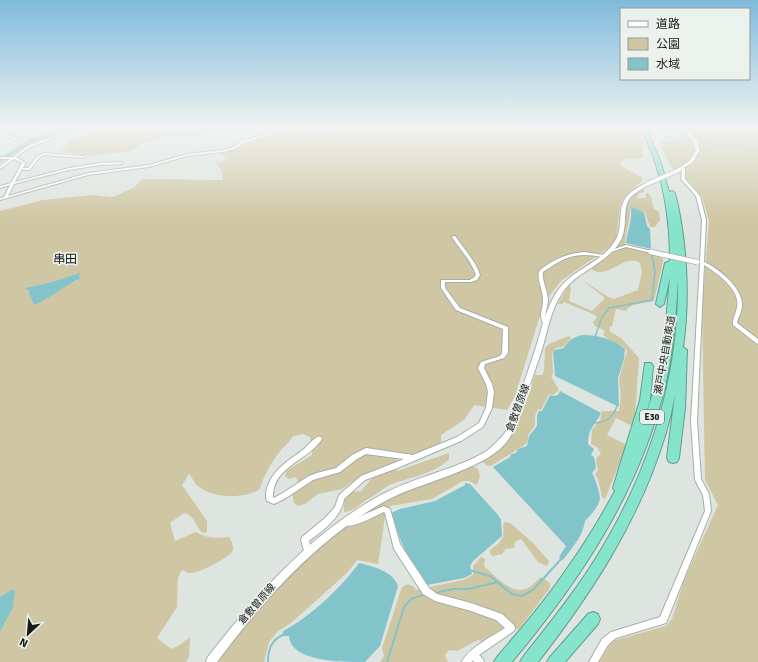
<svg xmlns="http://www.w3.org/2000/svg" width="758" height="662" font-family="Signika,'Noto Sans JP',sans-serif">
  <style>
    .green { fill: #cfc6a3; fill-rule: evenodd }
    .water { fill: #82c4c9 }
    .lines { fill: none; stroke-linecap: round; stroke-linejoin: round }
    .stream-far2 { stroke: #82c4c9; stroke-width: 1 }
    .stream-far1 { stroke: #82c4c9; stroke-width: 1.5 }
    .stream { stroke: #82c4c9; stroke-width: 2 }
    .river { fill: #82c4c9; fill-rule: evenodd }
    .minor-casing { stroke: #a8ada8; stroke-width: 2 }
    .tertiary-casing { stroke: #a8ada8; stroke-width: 2 }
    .secondary-casing { stroke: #a8ada8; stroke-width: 9 }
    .motorway-casing { stroke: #609d8d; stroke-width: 2 }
    .minor { fill: #fff; fill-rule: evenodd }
    .tertiary { fill: #fff; fill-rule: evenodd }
    .secondary { stroke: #fff; stroke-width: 7 }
    .motorway { fill: #87e4cc; fill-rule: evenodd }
    .minor-bridge-casing { stroke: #a8ada8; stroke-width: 6; stroke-linecap: butt }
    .tertiary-bridge-casing { stroke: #a8ada8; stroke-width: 5.5; stroke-linecap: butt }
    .minor-bridge { stroke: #fff; stroke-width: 4.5 }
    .tertiary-bridge { stroke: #fff; stroke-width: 4 }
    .labels { text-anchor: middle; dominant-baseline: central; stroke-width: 3.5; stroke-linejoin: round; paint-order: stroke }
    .shield { fill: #ebf1ec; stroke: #575a58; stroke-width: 1 }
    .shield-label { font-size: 9px; font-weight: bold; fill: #181a18 }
    .street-label { font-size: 10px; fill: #181a18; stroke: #ebf1ec }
    .quarter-label { font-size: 12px; fill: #181a18; stroke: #ebf1ec }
  </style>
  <rect width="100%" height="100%" fill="#dee4df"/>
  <!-- green -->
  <g class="green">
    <path d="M108 128H214L199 135 162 137 140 144 131 151 94 156 73 154 61 150 70 141Z"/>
    <path d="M294 128H305L311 133C332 130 354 132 375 128H629L642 137 643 158 623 159 620 162 621 166 643 178 641 182 629 192 623 199 620 206 616 237 611 246 561 281 544 303 515 396 507 410 474 405 464 420 441 435V444L416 455 405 453 397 459V471L449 453V459C434 474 411 477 392 484 384 487 376 495 368 499 361 503 353 512 344 512V497L353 492 361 491 373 477 366 473 342 489 318 494 305 504 298 506 294 503 292 493 298 480 295 477 289 479 285 476 286 471 312 455 310 437 303 434 293 436C289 443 283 447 278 454 271 463 263 477 260 489 245 499 213 499 198 486 194 483 192 477 189 474L182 485 207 521V532L203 533C195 527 195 515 184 513L170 523 175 541 196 532C207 539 217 538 229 537 231 541 235 546 232 552 228 558 198 574 190 573 188 573 184 571 182 570L178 578 177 607 157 638 171 649 178 646 190 637 189 657 186 662H0V632L13 608 11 590 0 597V211L43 200 92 195 113 197 135 187 142 179 223 180 222 171 216 163 228 159 219 153ZM79 273 78 281 70 283 34 305 28 290 26 288 52 282Z"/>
    <path d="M682 128H758V662H599L612 641 666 626 672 619 684 580 718 505 705 480 702 310 709 221 702 197 691 183 670 166 660 142 668 140 680 141 682 140Z"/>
    <path d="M644 188V192L640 193 636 198H646V193L650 194 654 209 659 212 660 220 655 227H650L645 212 630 206C631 218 626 230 625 243L629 246 617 247C617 244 621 241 622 237 631 215 617 201 644 188Z"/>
    <path d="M624 248C637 247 651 253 663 259V262L654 301 633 305 627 309V311L616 309 612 326 610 327 609 331 621 338 639 358 635 417 632 426 616 418 607 435 627 445 605 499 602 497 598 479 595 474 598 470 596 463 597 457 601 454 597 447 591 444 592 430 600 420 602 411H619L621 397 619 379 627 351C621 341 609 343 603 334L605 332 604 330 595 326 593 322 597 317 593 314 564 302 562 304H558L569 285 571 288 569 301 592 311 605 298 582 280 608 297 614 299 638 290 642 272 640 263C624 252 607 283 590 268L612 253Z"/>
    <path d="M569 336 571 338 563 347 556 348 552 353 553 374 551 376 559 390 553 395 549 394 541 410 538 409 535 416V425L528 435V440L526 444 491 466 486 465 482 461C515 442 524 410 535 375H542L544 371 545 348 549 344Z"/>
    <path d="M472 466 478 469 480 476 477 485 469 481H463L432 499 390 506 385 517 378 564 357 560 347 573 291 623 278 631 269 642 264 662H216C267 595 325 528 404 492 426 482 450 475 472 466Z"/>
    <path d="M505 522 510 523 532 542 549 561 547 566 538 562 521 539 515 542 514 548 506 549 502 554 492 556 489 551C501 541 505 541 503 524Z"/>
    <path d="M481 557 485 559 484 566C493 574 509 592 522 590 530 589 535 582 541 577L550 583V588L519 629H515L508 622 502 629 484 642 478 640 457 651 449 650 445 655 448 662H380L384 656 382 648 402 587 408 584 414 587 416 590 463 580 473 575V566Z"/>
  </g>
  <!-- water -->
  <g class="water">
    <path d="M630 206 644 212 647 226 650 229 651 249 626 243C627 231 634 217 630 206Z"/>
    <path d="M79 273H81L78 276 81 278C77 281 74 281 70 284 57 291 47 300 34 305L28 290 25 288 52 282Z"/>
    <path d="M583 335C597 335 614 339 625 349L624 359 618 378 619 407 555 376 553 352 555 350 564 348C567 341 575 336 583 335Z"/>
    <path d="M560 391 601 413C595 426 588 428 588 444L594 449 591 455 594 457 596 468 592 473C595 478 600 493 600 499 599 506 590 516 585 521 583 536 572 548 563 560L559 557 566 546 493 467 510 457 511 454 516 453 518 449 527 446 529 436 537 426V415L539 411H542L550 395 554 396 558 395Z"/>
    <path d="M465 483 470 484 498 515 501 520 502 536 473 561 470 566 472 574 464 578 427 585C410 561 400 545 393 516L392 517 391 513 400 509 435 501 465 485Z"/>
    <path d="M359 563C372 566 393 571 398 586L380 646 365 662C341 662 291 662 289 636H283V631C310 617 341 588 359 563Z"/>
    <path d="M11 590H15L13 608 0 632V597Z"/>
  </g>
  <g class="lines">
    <!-- stream-far2 -->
    <g class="stream-far2">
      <path d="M665 136 691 143"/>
      <path d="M703 143 758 148"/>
    </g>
    <!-- stream-far1 -->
    <g class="stream-far1">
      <path d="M595 337 602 317 609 308 652 300 655 271 652 255"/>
      <path d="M593 423C606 423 613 418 617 406"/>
    </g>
    <!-- stream -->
    <g class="stream">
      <path d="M469 570 490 576 512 594 522 596 533 590 562 558"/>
      <path d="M435 593 453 589H468L498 582"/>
      <path d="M268 662C268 648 272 639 285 634"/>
      <path d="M387 662 404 607 411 599 423 595"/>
    </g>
    <!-- river -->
    <path class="river" d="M66 128H73L31 143 0 163V158L27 141Z"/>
    <!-- minor casing -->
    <g class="minor-casing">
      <g id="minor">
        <path d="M29 128H34L4 134 18 138V140H17L0 135V133Z"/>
        <path d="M76 128H79L29 148 16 157 26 163 23 168H28L37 156 44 153 83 156H84V158L44 155 39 158 30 170H24L22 169 15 182 69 168 100 163 121 162H122V164L100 165 69 170 14 184 8 196 88 173 149 165 187 154 223 150 233 147 241 141 271 133 285 128H288L273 135 243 143 235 149 224 152 187 156 149 167 88 175 0 200V198L4 197 10 185 0 188V186L11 183 22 163 14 159 0 169V166L10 159H0V157H13L27 146Z"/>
        <path d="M682 167 685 168V179L700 196 706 220 704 262C718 268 743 288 742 305 742 312 738 317 737 323L758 339V344L756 343 733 325C732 319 736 314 737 307 741 290 717 273 704 265L697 421 701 479 709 494 711 511 666 623 616 638 608 645 598 662H589L602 639 611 632 660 617 705 511 703 495 695 480 691 421 700 263 698 262 700 261 702 220 696 196 681 179Z"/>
        <path d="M453 236H455C464 249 475 260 480 275L477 280 471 282H445V288L460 308 508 327V353L504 358 485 364 484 368 492 384 494 392 492 408 483 427 461 441 395 469 365 480 344 499C341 518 323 530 309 541L312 551 311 554 308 555 305 554 301 540 302 537 325 518 335 507 339 495 361 476 404 459 366 454 364 455 357 459 340 472 313 480 286 498 274 504 267 501C265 495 266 489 269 483 276 467 291 459 304 449 307 446 315 437 318 437 319 436 320 437 321 437L322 439C310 458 280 465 274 488 273 491 273 494 273 497L274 498 281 494 309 476 317 473 336 468 352 455 366 448 413 455 457 437 479 423 486 408 488 392 486 384 478 368 481 362 500 356 502 353 503 329 456 310 441 288V280H470L473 278 476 275C471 260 460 250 452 237Z"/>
        <path d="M626 245 652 251 653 252 651 253 626 247 611 252 609 251Z"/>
        <path d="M585 252 603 255 605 256 603 257C576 252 566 256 543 272 542 282 548 291 548 301 547 311 543 315 548 324L546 326 544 325C538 314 543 311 543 300 543 290 537 281 539 271 552 260 568 253 585 252Z"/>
        <path d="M384 506 390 509 400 544 429 588 437 594 471 603 502 614 514 625 515 628 514 631 479 655 483 659 484 662H474L473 660 472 662H462C467 649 493 636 505 628L496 620 471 611 435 601 423 594 394 549 385 513 384 512C373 517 353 529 343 525L342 523 343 521 345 520H351Z"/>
      </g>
    </g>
    <!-- tertiary casing -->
    <g class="tertiary-casing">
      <g id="tertiary">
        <path d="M681 128H685L697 141 700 150 693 162 679 171H678V169L690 160 696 150 693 141Z"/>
        <path d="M646 183 649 184C643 189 635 192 630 198 622 208 628 227 621 240 607 265 575 271 561 295 551 310 548 329 543 346 537 365 530 385 523 404 518 419 515 432 505 444 480 471 422 482 389 499 320 536 263 600 217 662H206L207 658C255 596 309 535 379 496 397 486 418 479 438 472 455 466 473 460 488 450 495 444 501 438 507 430 517 403 527 375 536 347 542 328 546 307 558 290 573 269 601 263 615 241 624 227 616 207 628 195 633 190 639 187 646 183Z"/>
      </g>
    </g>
    <!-- secondary casing -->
    <g class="secondary-casing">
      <path id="secondary" d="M0 128H1"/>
    </g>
    <!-- motorway casing -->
    <g class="motorway-casing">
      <g id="motorway">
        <path d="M642 128H646L661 163 669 192 672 191 675 193C687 240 690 299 683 347L687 350 685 408 679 458 677 462 673 463 669 462 667 458 675 395C672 409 669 424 664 439 638 522 591 594 538 662H520L523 657C545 629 567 602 587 572 644 486 680 384 678 279 676 316 673 352 665 387 638 494 581 579 512 662H494L497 657C521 629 545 601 566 570 584 545 600 519 615 491L613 488 640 400 645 363H651L653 366 650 400 643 424 655 387 665 333 670 277 664 304 660 307 656 304 665 263 670 261C670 228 666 194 655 162 651 151 646 139 642 128Z"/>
        <path d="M593 612 598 614 600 619 598 624 565 662H547L550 657 588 614Z"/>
      </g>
    </g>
    <!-- minor -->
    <use href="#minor" class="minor"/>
    <!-- tertiary -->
    <use href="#tertiary" class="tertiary"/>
    <!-- secondary -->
    <use href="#secondary" class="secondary"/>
    <!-- motorway -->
    <use href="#motorway" class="motorway"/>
    <!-- minor-bridge casing -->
    <g class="minor-bridge-casing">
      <path id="minor-bridge" d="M651 252 697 262"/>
    </g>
    <!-- tertiary-bridge casing -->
    <g class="tertiary-bridge-casing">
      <path id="tertiary-bridge" d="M647 184 679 170"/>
    </g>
    <!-- minor-bridge -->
    <use href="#minor-bridge" class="minor-bridge"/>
    <!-- tertiary-bridge -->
    <use href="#tertiary-bridge" class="tertiary-bridge"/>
  </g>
  <!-- sky -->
  <linearGradient id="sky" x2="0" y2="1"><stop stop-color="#7fbadc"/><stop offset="0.58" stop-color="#f0f3f1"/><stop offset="1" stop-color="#f0f3f1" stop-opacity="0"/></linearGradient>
  <rect width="758" height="220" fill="url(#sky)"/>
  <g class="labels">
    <!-- shield labels -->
    <rect class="shield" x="640" y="410" width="24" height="14" rx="3"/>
    <g class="shield-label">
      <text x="652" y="417">E30</text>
    </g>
    <!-- street labels -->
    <g class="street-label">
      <text transform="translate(665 355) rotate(-80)">瀬戸中央自動車道</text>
      <text transform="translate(518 408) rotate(-70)">倉敷曽原線</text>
      <text transform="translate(257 604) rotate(-49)">倉敷曽原線</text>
    </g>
    <!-- quarter labels -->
    <g class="quarter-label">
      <text x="65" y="259">串田</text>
    </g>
  </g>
  <!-- legend -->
  <rect x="620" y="8" width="130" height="72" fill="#ebf1ec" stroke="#979b97"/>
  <rect x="628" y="21" width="20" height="6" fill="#ffffff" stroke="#979b97"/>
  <text x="656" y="28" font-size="12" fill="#181a18">道路</text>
  <rect x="628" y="38" width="20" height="12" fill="#cfc6a3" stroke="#979b97"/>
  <text x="656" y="48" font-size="12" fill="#181a18">公園</text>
  <rect x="628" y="58" width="20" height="12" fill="#82c4c9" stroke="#979b97"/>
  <text x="656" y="68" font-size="12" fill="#181a18">水域</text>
  <!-- north arrow -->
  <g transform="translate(28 634) rotate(206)" stroke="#ebf1ec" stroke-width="3" paint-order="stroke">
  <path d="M0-3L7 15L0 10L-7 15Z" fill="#181a18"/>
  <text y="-6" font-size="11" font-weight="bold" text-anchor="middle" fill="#181a18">N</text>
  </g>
</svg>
